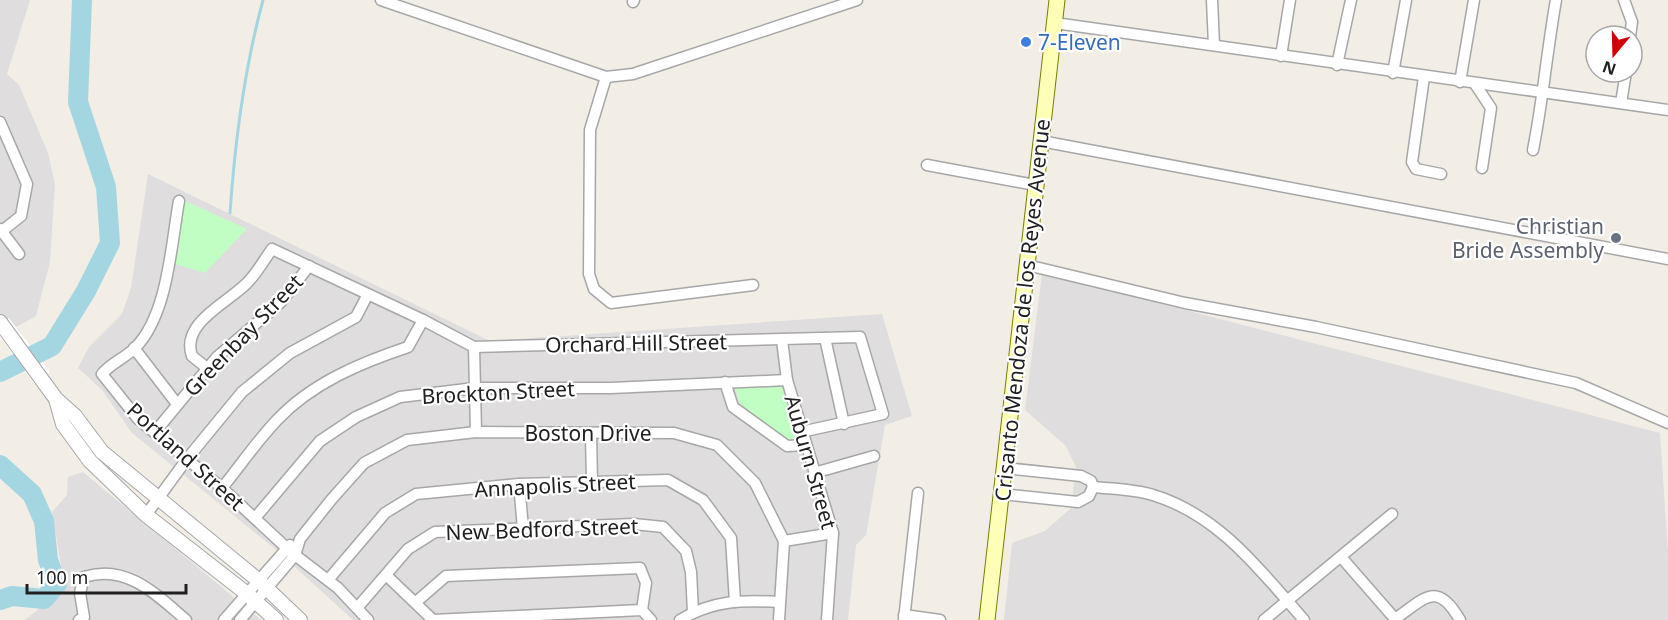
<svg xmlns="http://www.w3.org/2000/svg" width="1668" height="620" font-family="'Noto Sans',sans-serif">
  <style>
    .residential { fill: #dfdddd }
    .park { fill: #c1fec4 }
    .pier { fill: #fff }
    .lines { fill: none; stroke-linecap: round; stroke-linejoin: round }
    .stream { stroke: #a4d6e2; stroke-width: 3 }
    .river { stroke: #a4d6e2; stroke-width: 20 }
    .minor-casing { stroke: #a7a7a7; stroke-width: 13 }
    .tertiary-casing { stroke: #a7a7a7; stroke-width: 16 }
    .secondary-casing { stroke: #757f00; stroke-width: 17 }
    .minor { stroke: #fff; stroke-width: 10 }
    .tertiary { stroke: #fff; stroke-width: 14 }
    .secondary { stroke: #fdffb7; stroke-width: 15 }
    .shop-dot { fill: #3f7fe0; stroke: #fff; stroke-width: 2 }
    .worship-dot { fill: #6b7280; stroke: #fff; stroke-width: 2 }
    .labels { text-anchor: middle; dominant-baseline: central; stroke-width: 4.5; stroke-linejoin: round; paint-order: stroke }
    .shop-label { font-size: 21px; fill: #366cbe; stroke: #fff; text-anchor: start }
    .worship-label { font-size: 21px; fill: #5b616d; stroke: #fff; text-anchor: end }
    .street-label { font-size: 21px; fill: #202020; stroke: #fff }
  </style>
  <rect width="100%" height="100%" fill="#f2eee6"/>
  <!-- residential -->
  <g class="residential">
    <path d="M0 0H30L7 74 19 85 48 153 55 184 50 262 36 316 0 336Z"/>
    <path d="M148 174 490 341 882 314 912 416 885 425 866 535 856 545 848 620H353L274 548 132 433 102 390 78 368 89 347 122 314 131 288Z"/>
    <path d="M1042 273 1660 433 1668 553V620H1004L1012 543 1045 531 1071 508 1076 467 1066 446 1025 410Z"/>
    <path d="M83 472 261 620H25L65 588 52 512 67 495 68 477Z"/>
  </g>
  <!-- park -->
  <g class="park">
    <path d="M183 200 247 229 205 273 172 263Z"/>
    <path d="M781 385 799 438 788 440 739 403 736 388Z"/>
  </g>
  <!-- pier -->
  <path class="pier" d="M9 318 50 372 34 383 0 337V325Z"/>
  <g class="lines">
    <!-- stream -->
    <path class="stream" d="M230 213C235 140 244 70 263 0"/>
    <!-- river -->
    <g class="river">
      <path d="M0 372 52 346 86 291 110 243 106 187 78 102 82 0"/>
      <path d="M0 465 32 494 44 521 48 560 57 584 44 599 12 596 0 600"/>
    </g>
    <!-- minor casing -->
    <g class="minor-casing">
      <g id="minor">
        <path d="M381 0 606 77 633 74 857 0"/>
        <path d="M1212 0 1214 45"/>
        <path d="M1624 0 1632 22 1630 36"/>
        <path d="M633 2 634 0"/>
        <path d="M1055 23 1668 110"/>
        <path d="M1281 56 1290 0"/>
        <path d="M1337 65 1351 0"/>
        <path d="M1393 73 1406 0"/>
        <path d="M606 77 590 130 589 274 594 289 611 303 753 285"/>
        <path d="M1424 77 1412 162 1416 169 1441 174"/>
        <path d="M1460 82 1474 0"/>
        <path d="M1475 84 1491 108 1482 168"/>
        <path d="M1621 103 1626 72"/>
        <path d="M0 122 27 184 21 216 2 231"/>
        <path d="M1041 141 1668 259"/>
        <path d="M1533 150C1543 100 1547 50 1556 0"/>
        <path d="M927 165 1035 185"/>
        <path d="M179 201C171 245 168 315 135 348 125 358 111 363 102 374L138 419 222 488 291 552 338 588 368 620"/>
        <path d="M0 229 19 254"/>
        <path d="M1027 265 1185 303 1316 327 1576 383 1668 423"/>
        <path d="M825 338 844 424"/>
        <path d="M782 340 787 380 833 533 827 620"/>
        <path d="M474 347 476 432"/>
        <path d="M134 348 177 404"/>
        <path d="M207 368 192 356C180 323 229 302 247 283 257 273 264 260 272 249L423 320 474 347 860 337 883 414 801 432"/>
        <path d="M725 382 733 407 787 446 805 445"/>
        <path d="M155 432 217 357 281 302 309 266"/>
        <path d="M591 433 592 483"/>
        <path d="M1005 468 1081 476 1091 481 1093 487"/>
        <path d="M814 473 874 456"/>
        <path d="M519 484 523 528"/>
        <path d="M1093 487C1113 489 1134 489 1153 495 1219 515 1260 570 1304 620"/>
        <path d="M222 488C240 466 257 441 277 420 312 383 360 363 408 347L423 320"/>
        <path d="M1002 494 1078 502 1089 496 1093 487"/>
        <path d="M146 515 187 459 242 392 290 353 356 317 368 294"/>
        <path d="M255 518 320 441 356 417 400 397 475 388H611L787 380"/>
        <path d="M784 541 833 533"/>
        <path d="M1341 557 1396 620"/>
        <path d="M386 575 433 620 642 610 651 620"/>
        <path d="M328 580 385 513 416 494 519 484 668 480 703 500 731 538 735 602"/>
        <path d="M416 602 446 576 640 568 646 583 642 610"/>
        <path d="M357 608 408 549 435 532 634 524 663 527 686 551 691 572 693 612"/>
        <path d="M904 615 940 620"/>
        <path d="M1395 619C1425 598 1437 580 1460 620"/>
        <path d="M79 620 84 617 80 593 84 577C126 563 157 595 186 620"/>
        <path d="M224 620 290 545"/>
        <path d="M240 620 295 555 300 539 331 500 364 463 407 440 476 432 674 433 717 445 755 483 784 541 779 620"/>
        <path d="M680 620C713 600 742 600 779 602"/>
        <path d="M904 620 918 493"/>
        <path d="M1264 620 1392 514"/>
      </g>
    </g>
    <!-- tertiary casing -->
    <g class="tertiary-casing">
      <g id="tertiary">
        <path d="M0 322 56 399 75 416 102 452 258 580 300 620"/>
        <path d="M56 399 63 424 90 461 146 515 246 593 276 620"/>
      </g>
    </g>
    <!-- secondary casing -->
    <g class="secondary-casing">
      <path id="secondary" d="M987 620 1057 0"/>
    </g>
    <!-- minor -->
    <use href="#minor" class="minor"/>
    <!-- tertiary -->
    <use href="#tertiary" class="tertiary"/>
    <!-- secondary -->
    <use href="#secondary" class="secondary"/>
  </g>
  <!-- markers -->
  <circle class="shop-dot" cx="1026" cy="42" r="6"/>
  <circle class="worship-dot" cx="1616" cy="238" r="6"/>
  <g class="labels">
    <!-- shop labels -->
    <g class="shop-label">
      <text x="1038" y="42">7-Eleven</text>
    </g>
    <!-- worship labels -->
    <g class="worship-label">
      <text x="1604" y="226">Christian<tspan x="1604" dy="24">Bride Assembly</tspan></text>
    </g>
    <!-- street labels -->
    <g class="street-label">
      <text transform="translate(1022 310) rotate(-84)">Crisanto Mendoza de los Reyes Avenue</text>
      <text transform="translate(243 335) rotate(-46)">Greenbay Street</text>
      <text transform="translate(636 343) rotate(-1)">Orchard Hill Street</text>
      <text transform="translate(498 392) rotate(-3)">Brockton Street</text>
      <text x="588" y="433">Boston Drive</text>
      <text transform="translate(186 456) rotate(42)">Portland Street</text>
      <text transform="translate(811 462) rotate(74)">Auburn Street</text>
      <text transform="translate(555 485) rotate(-3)">Annapolis Street</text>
      <text transform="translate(542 529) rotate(-2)">New Bedford Street</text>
    </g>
  </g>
  <!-- north arrow -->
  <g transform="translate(1614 54) rotate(199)"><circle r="28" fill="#ffffff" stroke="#a6a6a6" stroke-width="1.5"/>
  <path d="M0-4.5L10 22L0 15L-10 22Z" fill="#d10006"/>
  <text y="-9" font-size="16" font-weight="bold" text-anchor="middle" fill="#202020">N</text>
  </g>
  <!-- scale -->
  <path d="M27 584v9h159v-9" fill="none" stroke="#202020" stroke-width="3"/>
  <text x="36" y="584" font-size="18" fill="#202020" stroke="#ffffff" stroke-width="4.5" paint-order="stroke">100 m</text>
</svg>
